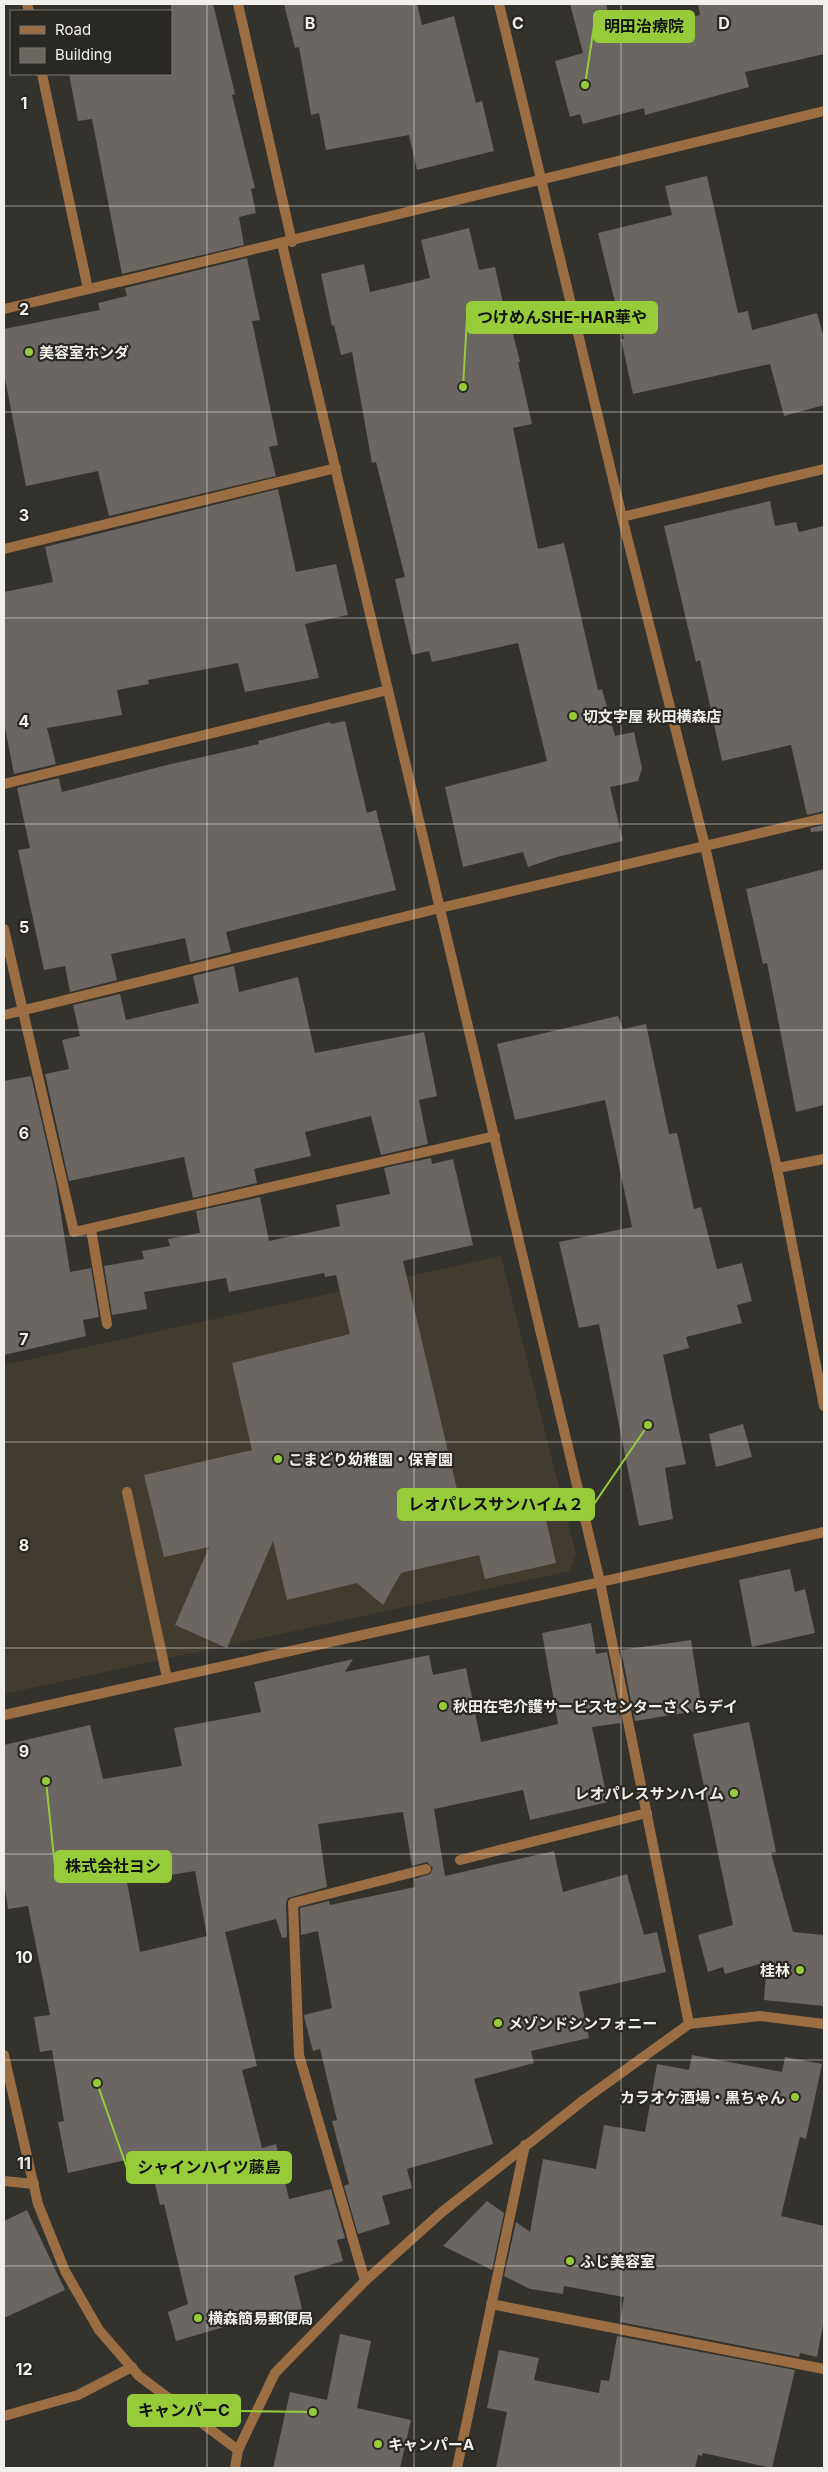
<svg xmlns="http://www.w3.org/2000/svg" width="828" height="2472" font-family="Inter,'Noto Sans JP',sans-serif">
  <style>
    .built { fill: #413b30 }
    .building { fill: #6b6661; fill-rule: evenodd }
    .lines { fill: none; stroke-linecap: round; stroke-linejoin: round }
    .minor { stroke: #9a6d42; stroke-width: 10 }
    .tertiary { stroke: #9a6d42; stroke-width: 10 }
    .grid { fill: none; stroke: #f1efec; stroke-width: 1; stroke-opacity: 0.55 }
    .poi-dot { fill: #96cc39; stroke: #2a2823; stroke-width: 2 }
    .labels { text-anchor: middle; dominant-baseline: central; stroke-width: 4.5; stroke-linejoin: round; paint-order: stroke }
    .poi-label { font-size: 15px; font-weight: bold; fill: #f1efec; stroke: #2a2823; text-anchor: start }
    .grid-label { font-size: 16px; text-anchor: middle; font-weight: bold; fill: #f1efec; stroke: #2a2823; stroke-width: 4.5; stroke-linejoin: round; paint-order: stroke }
    .leader { fill: none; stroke: #96cc39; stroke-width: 2 }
    .callout-dot { fill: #96cc39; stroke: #2a2823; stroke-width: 2 }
    .callout { fill: #96cc39; stroke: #96cc39; stroke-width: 2 }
    .callout-label { font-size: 16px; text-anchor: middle; font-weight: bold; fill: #111 }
  </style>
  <rect width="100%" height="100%" fill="#34322d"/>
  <!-- built -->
  <path class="built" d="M501 1256 576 1554 570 1571 4 1694V1365Z"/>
  <!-- building -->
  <g class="building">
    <path d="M171 4H213L235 94 232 95 255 188 251 189 256 213 239 217 244 245 122 274 92 119 78 121 69 74H171Z"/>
    <path d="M284 4H417L422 25 454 16 476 103 482 101 494 151 417 170 409 135 326 150 319 113 311 115 299 47 295 48Z"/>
    <path d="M570 4H606L614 36 700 15 698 4H824V54L745 72 749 87 645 115 644 108 583 124 580 114 570 117 555 61 583 53Z"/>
    <path d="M707 176 738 313 748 311 752 330 817 313 824 338V405L784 416 770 364 633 394 621 339H624L598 233 672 215 665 186Z"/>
    <path d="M469 228 479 270 495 267 509 330H512L520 362H518L532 424 513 428 538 549 564 543 598 690 602 689 615 736 634 732 642 768 638 781 610 787 623 841 557 857 528 867 523 852 463 867 445 787 547 761 518 643 432 662 429 651 412 655 395 579 405 577 376 462 372 463 352 352 341 355 334 325 332 326 321 274 364 264 370 292 430 278 421 240Z"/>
    <path d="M247 258 260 320 252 321 278 445 269 447 276 476 109 516 98 471 26 486 4 374V329L100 310 98 303 127 296 125 288Z"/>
    <path d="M278 489 296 572 336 564 348 615 305 624 319 678 245 692 238 663 148 680 149 684 117 690 122 715 47 728 56 764 14 774 4 722V592L53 582 45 547Z"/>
    <path d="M770 501 775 526 796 522 799 532 824 526V811L807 815 791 745 722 761 700 660 696 662 664 526Z"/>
    <path d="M345 721 367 813 376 810 396 890 226 932 231 952 190 962 185 938 111 954 117 980 70 992 65 966 44 970 18 850 30 848 17 788 59 778 62 792 167 765 259 744 258 741 330 722 331 724Z"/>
    <path d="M824 825V831L811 832 810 828Z"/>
    <path d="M824 869V1105L796 1112 767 963 763 964 746 889Z"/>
    <path d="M234 966 239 992 298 977 315 1053 424 1032 437 1096 419 1100 428 1144 381 1155 371 1116 305 1132 311 1156 254 1169 257 1183 193 1198 184 1157 69 1181 45 1074 69 1069 62 1040 80 1036 73 1005 120 994 126 1020 199 1003 193 976Z"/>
    <path d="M618 1016 623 1029 646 1024 669 1134 677 1133 694 1209 701 1207 717 1269 742 1263 752 1301 737 1305 742 1323 686 1337 689 1348 663 1355 686 1464 665 1468 673 1519 639 1526 599 1324 579 1328 559 1242 632 1227 605 1100 515 1120 497 1044Z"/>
    <path d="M31 1076 56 1183 70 1272 91 1268 99 1317 83 1320 86 1336 4 1355V1081Z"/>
    <path d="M431 1158 432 1164 453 1159 473 1245 403 1261 464 1519 542 1502 556 1563 485 1579 479 1555 401 1573 383 1605 357 1583 287 1600 273 1541 227 1648 175 1625 209 1547 164 1557 144 1475 252 1450 232 1363 350 1334 336 1275 325 1277 324 1273 229 1292 226 1278 144 1292 147 1309 112 1315 104 1266 144 1259 142 1251 170 1246 168 1239 200 1233 196 1211 260 1197 269 1241 340 1226 336 1205 390 1194 384 1168Z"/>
    <path d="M743 1424 752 1457 716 1467 709 1434Z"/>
    <path d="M790 1569 795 1592 805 1589 815 1633 752 1647 739 1580Z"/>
    <path d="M591 1623 596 1654 607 1652 621 1723 592 1727 608 1802 530 1820 523 1790 434 1809 445 1876 554 1851 563 1892 627 1874 644 1935 657 1932 666 1972 579 1992 589 2038 531 2051 534 2063 474 2079 493 2144 407 2169 412 2188 382 2196 390 2224 358 2234 344 2186 349 2184 332 2121 337 2120 320 2049 313 2051 305 2021 304 2015 332 2008 318 1931 301 1935 300 1908 329 1901 330 1905 415 1887 414 1879 430 1874 433 1868 427 1862 412 1866 403 1812 318 1824 327 1887 288 1898 286 1903 287 1937 282 1938 276 1919 225 1932 257 2066 242 2070 262 2148 276 2144 289 2199 331 2189 345 2238 337 2240 343 2261 294 2276 302 2309 224 2327 176 2341 168 2312 188 2304 164 2204 160 2205 148 2155 68 2173 58 2122 64 2121 52 2050 40 2052 34 2017 50 2015 28 1906 8 1909 4 1882V1745L90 1725 103 1779 182 1766 174 1728 261 1712 254 1682 353 1659 345 1672 429 1655 433 1675 466 1668 481 1742 558 1724 542 1633ZM195 1871 207 1936 140 1952 127 1882Z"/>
    <path d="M691 1640 702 1710 635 1721 621 1650Z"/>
    <path d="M749 1722 776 1852 771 1853 793 1932 824 1935V2006L764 2000 767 1962 725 1974 723 1967 708 1972 698 1935 733 1925 693 1734Z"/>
    <path d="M692 2055 782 2072 785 2057 822 2064 806 2139 800 2137 781 2216 824 2226V2320L817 2357 800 2353 799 2357 620 2322 624 2297 564 2286 563 2294 530 2289 504 2276 516 2222 530 2232 543 2159 596 2169 604 2125 645 2132 657 2064 689 2070Z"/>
    <path d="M487 2201 504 2213 492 2270 443 2246Z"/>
    <path d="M27 2210 65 2290 4 2318V2221Z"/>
    <path d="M340 2334 371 2341 357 2408 411 2420 400 2468H273L290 2392 327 2400Z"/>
    <path d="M617 2336 795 2370 772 2468 703 2453 702 2456 698 2455 695 2468H496L507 2412 487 2408 499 2350 539 2358 534 2380 599 2393 601 2380 609 2381Z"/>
  </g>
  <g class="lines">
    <!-- minor -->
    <g class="minor">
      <path d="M27 4 29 11"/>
      <path d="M238 4 292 242"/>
      <path d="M42 74 88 289"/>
      <path d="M282 244 600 1582 689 2024"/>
      <path d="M4 309C278 245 551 176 824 111"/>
      <path d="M622 517 824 469"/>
      <path d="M4 549 336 468"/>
      <path d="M4 784 388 690"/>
      <path d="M4 929 74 1232 495 1136"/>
      <path d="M4 1015 440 908 824 818"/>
      <path d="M777 1168 824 1159"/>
      <path d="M91 1229 107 1324"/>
      <path d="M127 1492 167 1678"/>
      <path d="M4 1715 824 1532"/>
      <path d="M460 1860 647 1813"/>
      <path d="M4 2055 38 2204 65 2271 99 2330 139 2376 238 2450"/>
      <path d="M4 2181 34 2184"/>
      <path d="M365 2281 299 2055 293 1903 426 1869"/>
      <path d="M491 2304 824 2369"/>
      <path d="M4 2416 78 2395 132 2367"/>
      <path d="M235 2468 238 2450 275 2373 365 2281 442 2212 585 2099 689 2024 760 2016 824 2024"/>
      <path d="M457 2468 525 2145"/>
    </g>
    <!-- tertiary -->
    <path class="tertiary" d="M499 4 622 517 705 846 777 1168 824 1406"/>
  </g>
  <!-- grid -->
  <path class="grid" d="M207 4V2468M414 4V2468M621 4V2468M4 206H824M4 412H824M4 618H824M4 824H824M4 1030H824M4 1236H824M4 1442H824M4 1648H824M4 1854H824M4 2060H824M4 2266H824"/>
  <!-- markers -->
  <g class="poi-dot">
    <circle cx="29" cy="352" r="5"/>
    <circle cx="573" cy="716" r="5"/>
    <circle cx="278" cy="1459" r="5"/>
    <circle cx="443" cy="1706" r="5"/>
    <circle cx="734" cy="1793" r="5"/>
    <circle cx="800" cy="1970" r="5"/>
    <circle cx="498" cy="2023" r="5"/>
    <circle cx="795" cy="2097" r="5"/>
    <circle cx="570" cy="2261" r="5"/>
    <circle cx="198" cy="2318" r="5"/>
    <circle cx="378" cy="2444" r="5"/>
  </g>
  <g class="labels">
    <!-- poi labels -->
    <g class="poi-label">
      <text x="39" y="352">美容室ホンダ</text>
      <text x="583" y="716">切文字屋 秋田横森店</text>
      <text x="288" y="1459">こまどり幼稚園・保育園</text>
      <text x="453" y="1706">秋田在宅介護サービスセンターさくらデイ</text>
      <text x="724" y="1793" text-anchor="end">レオパレスサンハイム</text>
      <text x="790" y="1970" text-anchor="end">桂林</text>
      <text x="508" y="2023">メゾンドシンフォニー</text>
      <text x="785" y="2097" text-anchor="end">カラオケ酒場・黒ちゃん</text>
      <text x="580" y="2261">ふじ美容室</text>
      <text x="208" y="2318">横森簡易郵便局</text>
      <text x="388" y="2444">キャンパーA</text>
    </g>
  </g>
  <g class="grid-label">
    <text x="310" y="29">B</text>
    <text x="518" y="29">C</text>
    <text x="724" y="29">D</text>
    <text x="24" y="109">1</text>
    <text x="24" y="315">2</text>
    <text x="24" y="521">3</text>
    <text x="24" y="727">4</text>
    <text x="24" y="933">5</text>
    <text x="24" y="1139">6</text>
    <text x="24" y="1345">7</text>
    <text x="24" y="1551">8</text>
    <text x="24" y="1757">9</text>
    <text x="24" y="1963">10</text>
    <text x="24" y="2169">11</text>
    <text x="24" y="2375">12</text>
  </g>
  <!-- callouts -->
  <path class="leader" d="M585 85L594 26M463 387L467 318M648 1425L594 1504M46 1781L55 1867M97 2083L127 2168M313 2412L240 2411"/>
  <g class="callout-dot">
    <circle cx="585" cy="85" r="5"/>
    <circle cx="463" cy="387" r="5"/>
    <circle cx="648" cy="1425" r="5"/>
    <circle cx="46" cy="1781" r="5"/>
    <circle cx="97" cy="2083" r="5"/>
    <circle cx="313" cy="2412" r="5"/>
  </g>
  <g class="callout">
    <rect x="594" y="11" width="100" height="31" rx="5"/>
    <rect x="467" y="302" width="190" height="31" rx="5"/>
    <rect x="398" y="1489" width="196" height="31" rx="5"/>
    <rect x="55" y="1851" width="116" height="31" rx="5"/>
    <rect x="127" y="2152" width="164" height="31" rx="5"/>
    <rect x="128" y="2395" width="112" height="31" rx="5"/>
  </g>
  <g class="callout-label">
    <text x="644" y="32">明田治療院</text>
    <text x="562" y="323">つけめんSHE-HAR華や</text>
    <text x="496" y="1510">レオパレスサンハイム２</text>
    <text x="113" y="1872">株式会社ヨシ</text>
    <text x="209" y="2173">シャインハイツ藤島</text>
    <text x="184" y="2416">キャンパーC</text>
  </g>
  <!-- border -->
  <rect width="828" height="2472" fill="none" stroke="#f1efec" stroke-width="10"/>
  <!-- legend -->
  <rect x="10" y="10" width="162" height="65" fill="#2a2823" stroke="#7a7873"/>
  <rect x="20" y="26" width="25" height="8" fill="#9a6d42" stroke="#7a7873"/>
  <text x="55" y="35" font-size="15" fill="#f1efec">Road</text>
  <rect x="20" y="48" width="25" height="15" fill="#6b6661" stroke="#7a7873"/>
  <text x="55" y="60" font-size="15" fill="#f1efec">Building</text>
</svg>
